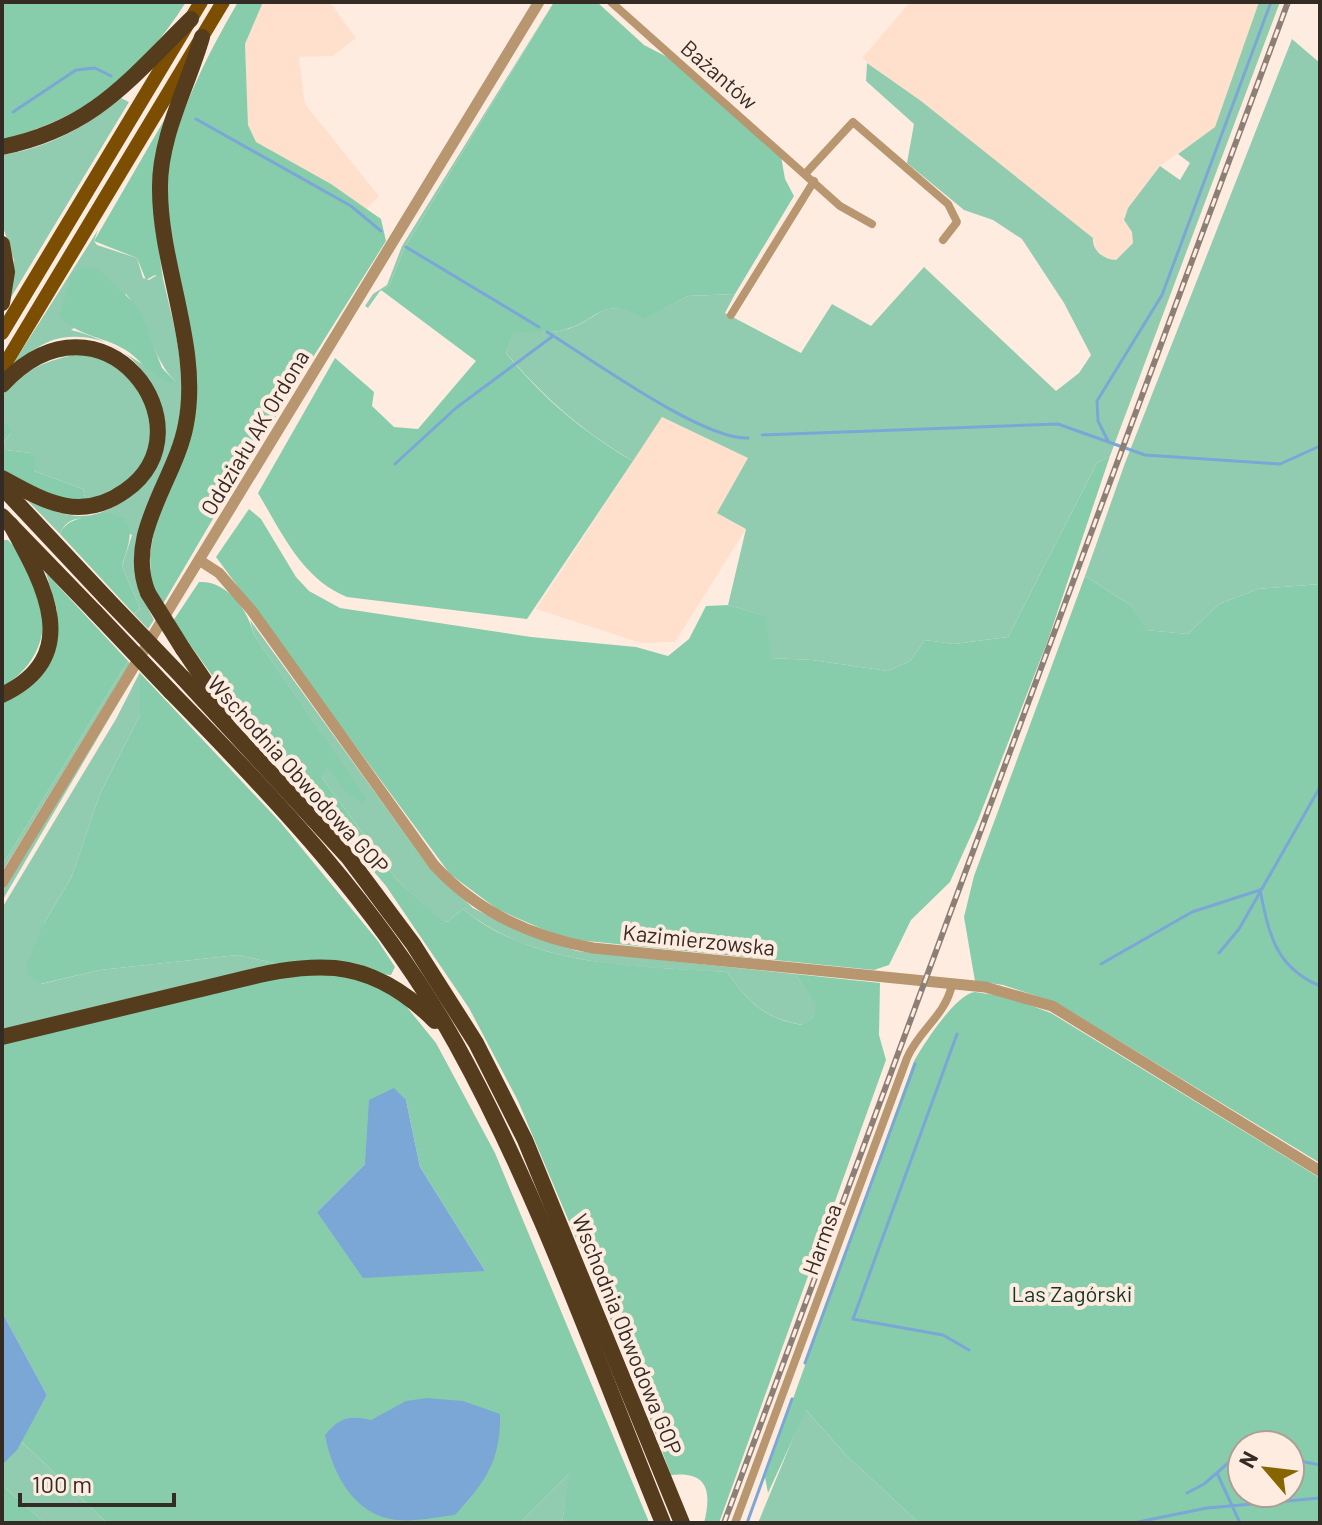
<svg xmlns="http://www.w3.org/2000/svg" width="1322" height="1525" font-family="Barlow,sans-serif">
  <style>
    .built { fill: #ffe0cd }
    .green { fill: #92ccb0; fill-rule: evenodd }
    .forest { fill: #87cdac; fill-rule: evenodd }
    .water { fill: #7ba7d7 }
    .lines { fill: none; stroke-linecap: round; stroke-linejoin: round }
    .stream { stroke: #7ba7d7; stroke-width: 3 }
    .minor { stroke: #b79670; stroke-width: 8 }
    .tertiary { stroke: #b79670; stroke-width: 11 }
    .primary { stroke: #7b4e01; stroke-width: 14 }
    .motorway { stroke: #553c1c; stroke-width: 16 }
    .rail-casing { stroke: #8c7f76; stroke-width: 6 }
    .rail { stroke: #ffece1; stroke-width: 3; stroke-dasharray: 9; stroke-linecap: butt }
    .motorway-bridge { stroke: #553c1c; stroke-width: 16 }
    .labels { text-anchor: middle; dominant-baseline: central; stroke-width: 8; stroke-linejoin: round; paint-order: stroke }
    .street-label { font-size: 22px; fill: #342b25; stroke: #ffece1 }
    .park-label { font-size: 22px; fill: #143426; stroke: #ffece1 }
  </style>
  <rect width="100%" height="100%" fill="#ffece1"/>
  <!-- built -->
  <g class="built">
    <path d="M263 2H330L356 38 333 56 299 57 305 104 379 196 366 209 330 184 256 142 248 125 245 44Z"/>
    <path d="M910 2H1259L1215 127 1160 166 1128 208 1124 220 1132 232 1133 243 1116 260H1108L1096 250 1093 238 862 58Z"/>
    <path d="M662 417 748 458 746 529 675 642 641 643 536 609Z"/>
  </g>
  <!-- green -->
  <g class="green">
    <path d="M1259 2H1280L1110 456 1097 463 1008 637 954 644 925 640 910 661 888 671 812 660 770 658 765 616 728 605 746 529 717 513 748 458 662 417 633 461C583 432 543 397 506 353L514 331C529 331 545 334 559 331 601 323 598 293 646 318L688 296 735 294 725 313 801 353 832 304 871 326 924 267 1056 391 1079 373 1091 355 1064 303 1022 239 993 220 964 210 907 163 914 124 866 81 867 63 921 101 1093 238C1092 251 1105 260 1116 260L1133 243 1132 232 1124 220 1128 208 1160 166 1180 180 1190 163 1178 154 1215 127Z"/>
    <path d="M552 5 405 247 389 286 380 291 368 308 365 306 373 294 387 285 402 246Z"/>
    <path d="M1292 39 1320 63V584L1258 589 1219 604 1188 634 1145 630 1132 606 1085 576 1125 463Z"/>
    <path d="M121 98 129 102 10 299 14 260 2 224V155C48 148 86 127 121 98Z"/>
    <path d="M98 230 94 241 97 245 137 258 143 278 149 280 157 275 163 279C174 325 187 370 180 418 168 498 107 531 154 620L148 629 134 614 140 608 122 566 132 535C111 527 72 503 60 534L28 501C45 507 62 516 80 516 98 516 111 509 126 499 203 450 151 323 61 338 43 341 28 354 13 364ZM126 294C149 320 151 358 176 382 135 365 118 341 71 330Z"/>
    <path d="M80 353C91 357 106 359 116 365 148 382 160 433 142 464 131 484 106 494 86 502L83 489 34 471 31 453 6 450 4 441 11 433 2 423V396C27 367 44 362 80 353Z"/>
    <path d="M250 620 429 867 473 908 525 934 577 951 795 974 817 1004 813 1017 803 1025C764 1018 750 1004 727 972 638 966 535 968 463 909L447 922 439 919 397 880 322 778 328 767 367 800 254 635Z"/>
    <path d="M128 661 130 663 2 872V866Z"/>
    <path d="M140 672V715L100 794 71 878 44 923 41 984 100 970 238 955 283 965 2 1031V908L116 719Z"/>
    <path d="M124 693 2 901V892Z"/>
    <path d="M805 1409 847 1456 919 1523H758Z"/>
    <path d="M2 1423 107 1523H45L2 1485Z"/>
    <path d="M570 1473 562 1523H520Z"/>
  </g>
  <!-- forest -->
  <g class="forest">
    <path d="M2 2H186C139 76 86 117 2 140Z"/>
    <path d="M238 2H263L245 44 248 125 256 142 331 184 381 219 386 241 231 488 163 604 151 583 150 554 155 525 186 444 165 180C177 114 205 59 238 2Z"/>
    <path d="M554 2H597L644 45 671 59 781 156 785 179 794 196 735 294 688 296 645 319C599 293 600 323 559 331 545 334 528 332 514 332L506 353C543 398 583 432 633 461L527 619 347 597C302 579 282 533 258 493L335 358 374 392 372 406 394 427 418 429 476 361 381 290 389 286 405 247Z"/>
    <path d="M170 110C146 180 153 208 163 279L155 275 146 280 137 258 94 241Z"/>
    <path d="M83 268 99 269 139 308 162 368 177 383C159 385 143 363 130 353 105 335 79 339 59 315L72 273Z"/>
    <path d="M2 423 10 427 11 433 4 441 6 450 31 453 36 459 34 471 83 489 86 502 61 501 3 470Z"/>
    <path d="M1110 456 1048 640 978 820 950 882 911 920 889 965 874 970 577 940 551 933 497 909 450 874 216 557 249 509 261 519 296 577 309 591 340 608 531 637 636 647 668 656 689 639 706 606 728 605 766 616 771 658 812 660 888 671 910 661 925 640 954 644 1008 637 1097 463Z"/>
    <path d="M103 513C141 515 130 541 122 566L140 608 134 614 60 534C67 517 87 518 103 513Z"/>
    <path d="M2 540H8C51 586 61 652 2 687Z"/>
    <path d="M46 573 128 661 2 866V702L57 633V610Z"/>
    <path d="M1085 576 1132 606 1146 630 1188 634 1219 604 1258 589 1320 584V1163L1055 1002 1003 985 975 981 964 917 974 876Z"/>
    <path d="M199 582C227 580 248 610 254 635L367 799 361 803 345 792 328 768 322 778 397 880 440 919 447 922 463 909C534 968 639 966 727 972 750 1004 764 1018 802 1025L813 1017 816 1004 795 974 880 983 879 1035 886 1060 719 1523H704C712 1491 708 1471 671 1475L644 1403 647 1387 643 1370 622 1347 518 1101 469 1008 386 886 229 699 173 621Z"/>
    <path d="M140 673 281 823 378 941 395 967 391 975 283 965 238 955 100 970 40 984 29 976 26 966 44 923 71 878 100 794 140 715Z"/>
    <path d="M332 973 378 986 402 1001 436 1043 495 1153 649 1522 562 1523 569 1474 520 1523H107L21 1441 47 1395 2 1312V1043L258 980ZM406 1100 420 1167 485 1271 317 1212 365 1164Z"/>
    <path d="M975 992 1008 997 1051 1013 1320 1178V1523H919L847 1456 806 1410 768 1493 765 1477 914 1061C925 1042 956 994 975 992ZM1242 1445H1290V1493H1242Z"/>
    <path d="M2 1485 45 1523H2Z"/>
  </g>
  <!-- water -->
  <g class="water">
    <path d="M394 1088 406 1100 420 1167 485 1271 363 1278 317 1212 365 1164 369 1100Z"/>
    <path d="M2 1312 47 1395 17 1450 2 1465Z"/>
    <path d="M427 1398 463 1401 500 1414C501 1461 485 1482 455 1515 436 1517 416 1522 397 1520 354 1516 332 1473 325 1435 340 1417 349 1415 371 1420L406 1401Z"/>
  </g>
  <g class="lines">
    <!-- stream -->
    <g class="stream">
      <path d="M13 112 76 70 95 68 111 76"/>
      <path d="M196 119 351 206 381 231"/>
      <path d="M406 247 539 327"/>
      <path d="M547 332C590 358 702 440 748 438"/>
      <path d="M762 435 1058 424 1145 455 1280 464 1320 446"/>
      <path d="M1108 441 1098 421 1097 401 1162 295 1271 2"/>
      <path d="M395 464 456 408 553 336"/>
      <path d="M1260 890C1269 934 1275 967 1320 986"/>
      <path d="M1219 953 1239 929 1320 787"/>
      <path d="M1101 964 1192 912 1260 890"/>
      <path d="M957 1034 853 1319 943 1335 969 1350"/>
      <path d="M805 1363 915 1064"/>
      <path d="M1290 1459 1320 1465"/>
      <path d="M1217 1473 1240 1523"/>
      <path d="M1187 1493 1204 1484 1242 1451"/>
      <path d="M747 1523 792 1399"/>
      <path d="M1133 1523 1207 1508 1320 1498"/>
    </g>
    <!-- minor -->
    <g class="minor">
      <path d="M611 2 840 206 872 224"/>
      <path d="M806 173 853 122 948 204 957 222 943 240"/>
      <path d="M731 315 814 181"/>
      <path d="M735 1523 907 1058C919 1030 945 1016 952 985"/>
    </g>
    <!-- tertiary -->
    <g class="tertiary">
      <path d="M199 560 219 573 252 611 434 865C476 911 532 937 593 948L985 987 1052 1006 1320 1171"/>
      <path d="M2 883 539 2"/>
    </g>
    <!-- primary -->
    <g class="primary">
      <path d="M2 333 201 2"/>
      <path d="M2 369 223 2"/>
    </g>
    <!-- motorway -->
    <g class="motorway">
      <path d="M2 147C93 128 127 82 191 19"/>
      <path d="M2 244 7 272 2 303"/>
      <path d="M2 385C102 277 215 429 125 491 80 523 44 501 2 478"/>
      <path d="M2 487 107 599"/>
      <path d="M2 516 95 612"/>
      <path d="M148 593C124 534 176 480 186 424 201 347 160 267 160 189 159 137 188 86 202 37"/>
      <path d="M183 649 228 715"/>
      <path d="M183 678 348 857 413 944 476 1043 525 1140 682 1523"/>
      <path d="M171 692C277 800 382 911 456 1044 538 1192 599 1366 663 1523"/>
      <path d="M2 695C85 656 43 583 11 525"/>
      <path d="M2 1037C67 1021 132 1006 197 990 242 980 288 964 335 968 375 972 407 993 435 1021"/>
    </g>
    <!-- rail casing -->
    <g class="rail-casing">
      <path id="rail" d="M724 1523 1288 2"/>
    </g>
    <!-- rail -->
    <use href="#rail" class="rail"/>
    <!-- motorway-bridge -->
    <g class="motorway-bridge">
      <path d="M148 593 183 649"/>
      <path d="M107 599 183 678"/>
      <path d="M95 612 171 692"/>
    </g>
  </g>
  <g class="labels">
    <!-- street labels -->
    <g class="street-label">
      <text transform="translate(720 74) rotate(41)">Bażantów</text>
      <text transform="translate(254 432) rotate(-59)">Oddziału AK Ordona</text>
      <text transform="translate(299 774) rotate(48)">Wschodnia Obwodowa GOP</text>
      <text transform="translate(699 939) rotate(6)">Kazimierzowska</text>
      <text transform="translate(821 1239) rotate(-70)">Harmsa</text>
      <text transform="translate(628 1334) rotate(68)">Wschodnia Obwodowa GOP</text>
    </g>
    <!-- park labels -->
    <g class="park-label">
      <text x="1072" y="1293">Las Zagórski</text>
    </g>
  </g>
  <!-- border -->
  <rect width="1322" height="1525" fill="none" stroke="#342b25" stroke-width="8"/>
  <!-- north arrow -->
  <g transform="translate(1266 1469) rotate(298)"><circle r="38" fill="#ffece1" stroke="#ae9f96" stroke-width="2"/>
  <path d="M0-6L14 30L0 20L-14 30Z" fill="#876500"/>
  <text y="-12" font-size="22" font-weight="bold" text-anchor="middle" fill="#342b25">N</text>
  </g>
  <!-- scale -->
  <path d="M20 1493v12h154v-12" fill="none" stroke="#342b25" stroke-width="4"/>
  <text x="32" y="1493" font-size="24" fill="#342b25" stroke="#ffece1" stroke-width="6" paint-order="stroke">100 m</text>
</svg>
